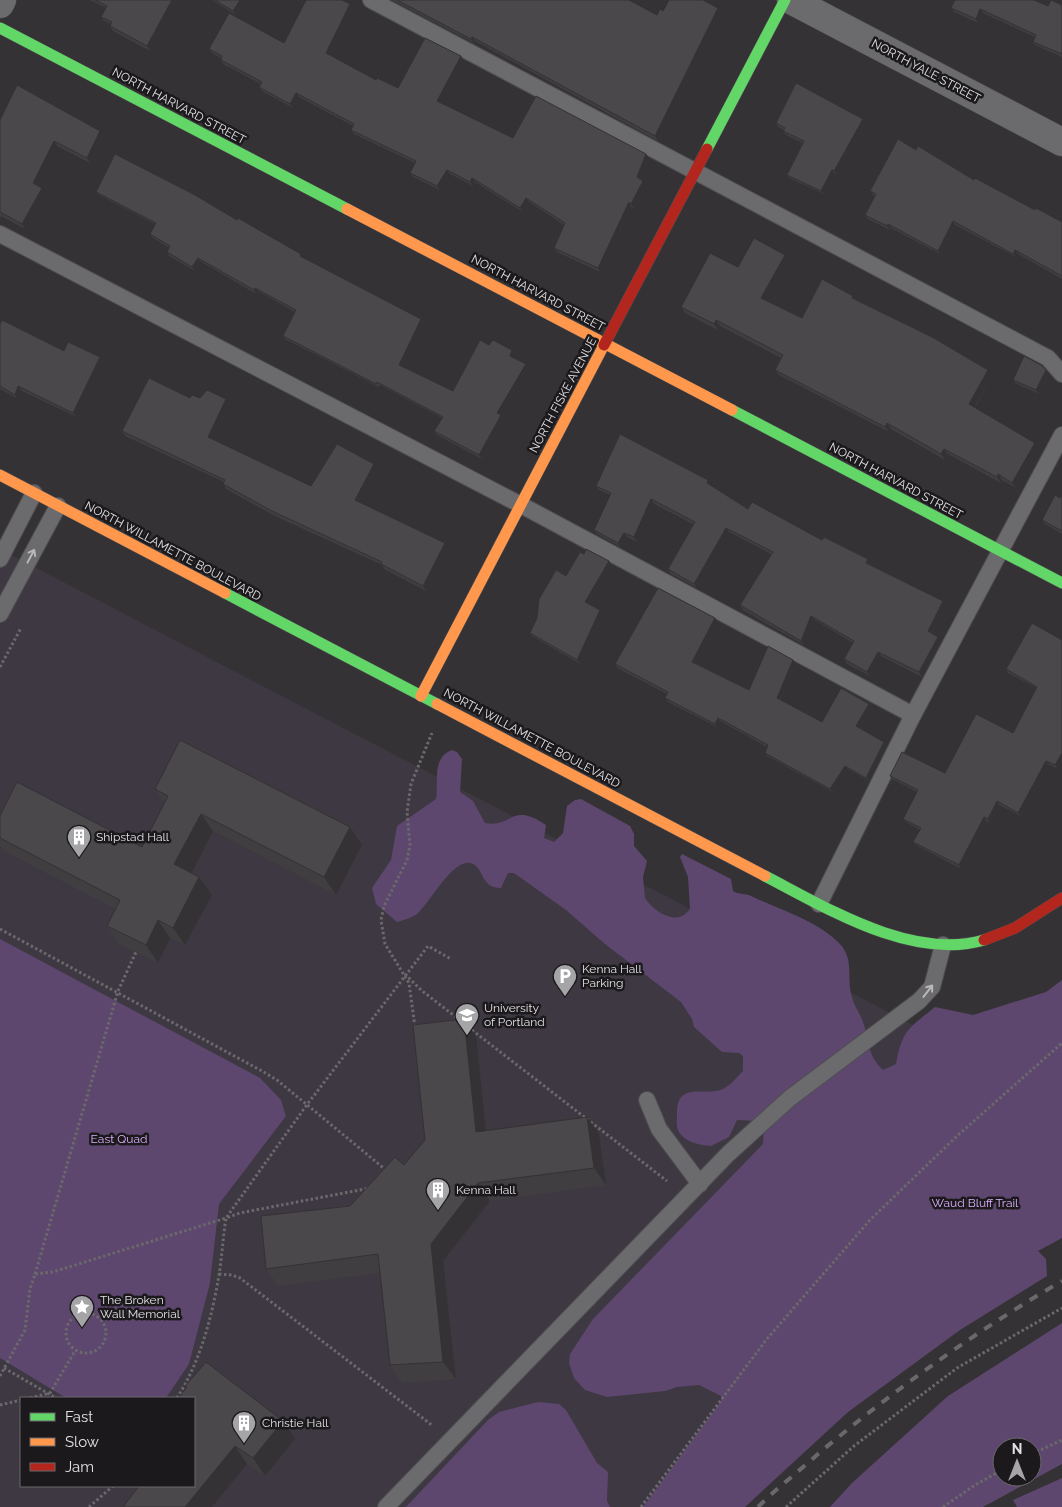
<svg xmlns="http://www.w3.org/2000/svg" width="1062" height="1507" font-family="Raleway,sans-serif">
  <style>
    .built { fill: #3d3841; fill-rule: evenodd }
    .green { fill: #5e476e; fill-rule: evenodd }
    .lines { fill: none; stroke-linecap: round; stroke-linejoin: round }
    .lane-casing { stroke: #4f4e51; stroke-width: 18 }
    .street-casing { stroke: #4f4e51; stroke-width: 29 }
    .fast-casing { stroke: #4f4e51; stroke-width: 12 }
    .slow-casing { stroke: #4f4e51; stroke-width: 12 }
    .jam-casing { stroke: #4f4e51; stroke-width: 12 }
    .path { stroke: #6b696b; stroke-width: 3; stroke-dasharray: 2.5 2.5; stroke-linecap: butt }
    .lane { stroke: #6b6a6c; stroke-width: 16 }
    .street { stroke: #6b6a6c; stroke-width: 28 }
    .fast { stroke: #63d668; stroke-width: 11 }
    .slow { stroke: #ff974d; stroke-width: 11 }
    .jam { stroke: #b3261e; stroke-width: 11 }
    .rail { stroke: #6a686b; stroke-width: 4; stroke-dasharray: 9 9; stroke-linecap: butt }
    .wall { fill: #403e40 }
    .shaded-wall { fill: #343234 }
    .building { fill: #4a484a; stroke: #343234 }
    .oneway { stroke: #b8b7ba }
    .labels { text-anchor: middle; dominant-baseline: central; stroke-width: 5; stroke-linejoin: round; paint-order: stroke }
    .street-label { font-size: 12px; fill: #e2e1e4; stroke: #1b191c }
    .poi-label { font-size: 12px; fill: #e2e1e4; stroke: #1b191c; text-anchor: start }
    .park-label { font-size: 12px; fill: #deb0fe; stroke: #1b191c }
  </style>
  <rect width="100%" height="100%" fill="#343235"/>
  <!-- built -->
  <path class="built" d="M0 549 965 1052 858 1214 643 1507H0ZM21 1398H194V1486H21Z"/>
  <!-- green -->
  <g class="green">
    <path d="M452 750 457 752 462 759 460 792 473 801 485 823C513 828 511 801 546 825L544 838 554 842 563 833 567 806 575 800 581 799 630 826 634 834V846L647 861 643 877 645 898C655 913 678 927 690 909L688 877 680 857 682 854 731 879 733 891C739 895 745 893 751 896 778 909 818 921 839 943 855 959 846 978 852 997 854 1006 860 1013 863 1022 870 1042 866 1053 883 1070L896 1064C902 1030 909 1028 935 1007L973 1015 1046 992 1062 980V1238L1038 1251 1046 1259 1047 1276 960 1330 848 1412 745 1507H643L721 1401V1396L699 1385 677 1387 665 1391 607 1397 585 1390 574 1378 569 1363 570 1354 593 1319 763 1144 764 1126 760 1121 737 1120 729 1137 711 1146C700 1145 683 1142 678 1130 676 1125 677 1119 677 1114 676 1080 706 1097 723 1089 731 1085 737 1077 743 1071V1056L739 1053 722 1052 694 1027 692 1019 681 1002 605 944 566 910 514 873H508L501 888C479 888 485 866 470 863 453 859 430 902 418 913 412 918 404 920 397 922L376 904 372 888 391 860 397 826 436 799C439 782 431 758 452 750Z"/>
    <path d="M0 939 260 1078 281 1100 286 1116 219 1204 210 1283 189 1364 166 1398H66L0 1358Z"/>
    <path d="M1062 1323V1464L983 1507H830L852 1483 948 1396ZM1002 1447H1032V1477H1002Z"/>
    <path d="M538 1402 559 1404 566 1410 597 1463 608 1472 607 1501 610 1507H406L488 1420 499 1412Z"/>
    <path d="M1062 1478V1507H1017L1013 1500Z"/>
  </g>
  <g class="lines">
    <!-- lane casing -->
    <g class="lane-casing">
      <g id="lane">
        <path d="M371 0 1048 358 1062 374"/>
        <path d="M0 234 521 505 913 715"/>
        <path d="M0 559 34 493"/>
        <path d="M0 614 58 506"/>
        <path d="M819 904 913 715 1062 435"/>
        <path d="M647 1100 659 1129 700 1184"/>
        <path d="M386 1507 728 1154 790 1098 919 1001 932 987 943 945"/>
      </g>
    </g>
    <!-- street casing -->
    <g class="street-casing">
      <g id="street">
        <path d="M791 0 1062 142"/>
        <path d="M0 4 2 0"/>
      </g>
    </g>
    <!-- fast casing -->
    <g class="fast-casing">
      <g id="fast">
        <path d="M0 28 347 209"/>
        <path d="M707 149 785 0"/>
        <path d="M732 410 1062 583"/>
        <path d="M225 593 437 704"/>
        <path d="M765 876C827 908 912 961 984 940"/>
      </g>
    </g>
    <!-- slow casing -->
    <g class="slow-casing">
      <g id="slow">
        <path d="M347 209 732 410"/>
        <path d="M0 475 225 593"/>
        <path d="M421 696 604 345"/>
        <path d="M437 704 765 876"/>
      </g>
    </g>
    <!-- jam casing -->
    <g class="jam-casing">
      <g id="jam">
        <path d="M604 345 707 149"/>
        <path d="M984 940 1015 928 1062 898"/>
      </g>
    </g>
    <!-- path -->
    <g class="path">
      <path d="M0 667 21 628"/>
      <path d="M0 929 262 1071 277 1080 386 1170"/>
      <path d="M405 974 421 990 461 1021"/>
      <path d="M415 1027 409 983 385 944 381 920 384 906 407 860 410 845 407 812 411 784 432 733"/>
      <path d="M468 1027 667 1181"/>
      <path d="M35 1274 118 991 136 952"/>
      <path d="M219 1274 232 1275 240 1278 433 1426"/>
      <circle cx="86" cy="1333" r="20"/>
      <path d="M4 1368 56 1398"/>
      <path d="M0 1376 25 1330 30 1289 35 1274 53 1272 226 1218 306 1106 428 946 451 959"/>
      <path d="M30 1398 50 1393 75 1351"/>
      <path d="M177 1398C200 1362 212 1317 219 1275 222 1256 223 1237 226 1218L240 1213 370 1188"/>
      <path d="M0 1405 21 1400"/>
      <path d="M1032 1454 1062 1440"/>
      <path d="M89 1507 113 1486"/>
      <path d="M641 1507 766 1340 870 1220 957 1136 1062 1043"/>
      <path d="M786 1507 854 1446 957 1368 1062 1308"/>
      <path d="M943 1507 975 1485 1002 1470"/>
    </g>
    <!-- lane -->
    <use href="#lane" class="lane"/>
    <!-- street -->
    <use href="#street" class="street"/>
    <!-- fast -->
    <use href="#fast" class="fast"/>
    <!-- slow -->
    <use href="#slow" class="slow"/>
    <!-- jam -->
    <use href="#jam" class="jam"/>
    <!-- rail -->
    <path class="rail" d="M758 1507C777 1488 798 1472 818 1454 894 1390 976 1331 1062 1281"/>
  </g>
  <!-- wall -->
  <g class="wall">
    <path d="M90 0H177L150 51 113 31 110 26 111 24 104 21 101 17 106 8Z"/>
    <path d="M212 0H245L236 15Z"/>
    <path d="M392 0H629L657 15 663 11 721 12 658 141 475 41 474 43Z"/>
    <path d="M954 0H1034L1048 6 1062 5V57L1035 45 1033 42 1035 37 983 13 978 23 954 12 951 8Z"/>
    <path d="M353 8 330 55 376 80 398 88 464 61 441 103 513 138 649 158 640 180 646 185 634 208 631 207 600 272 557 252 554 248 564 225 529 202 523 212 475 182 473 186 450 174 440 190 413 177 410 173 415 163 354 134 351 130 353 126 299 97 293 108 262 91 259 87 261 84 223 64 221 60V58L212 53 209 49 284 43Z"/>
    <path d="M863 119 865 123 837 174 834 173 824 194 789 178 787 175 803 143 786 135 783 131 784 130 778 127 776 123Z"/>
    <path d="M0 120 104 135 90 163 57 146 37 185 45 192 25 229 1 216 0 219Z"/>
    <path d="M916 150 1035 210 1062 222V279L1018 254 1016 257 955 225 940 254 891 228 890 230 868 219 865 215 875 196 873 195 870 191Z"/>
    <path d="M96 192 237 220 303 258 421 319 424 323 402 366 453 391 489 345 515 354 513 357 526 364 528 367 500 415 503 419 482 459 437 435 434 431 442 418 380 385 379 387 285 339 283 336 295 312 258 291 256 294 200 261 195 271 169 256 167 252 169 248 152 237 150 234 155 224 99 195Z"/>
    <path d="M785 255 789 260 767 301 802 318 855 299 992 375 975 408 1039 448 1016 488 1002 480 1001 483 948 454 945 460 891 429 889 432 779 375 775 370 781 358 720 326 718 330 685 313 681 307 738 267Z"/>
    <path d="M0 324 64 351 100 357 103 362 77 417 22 391 18 399 0 389Z"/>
    <path d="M1046 370 1048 374 1039 394 1015 383 1013 380Z"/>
    <path d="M190 398 226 399 230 404 212 439 311 486 377 468 359 502 448 548 426 591 384 569 382 565 275 516 226 489 223 484 224 482 125 436 122 431Z"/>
    <path d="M710 485 748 509 822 540 871 563 870 565 946 606 932 634 938 637 941 641 922 677 881 656 870 676 847 664 844 659 853 643 815 620 804 645 743 610 740 605 771 554 729 532 697 588 671 574 668 569 693 524 654 504 637 542 627 537 621 547 597 534 594 530 610 495 599 490 596 486 711 485Z"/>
    <path d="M1062 494V534L1045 524 1042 520 1060 498Z"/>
    <path d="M584 554 609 561 611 565 588 604 600 610 603 614 580 664 532 636 530 633 566 576Z"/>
    <path d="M718 622 696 663 749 690 793 660 796 664 780 700 822 722 871 708 859 728 887 745 869 781 848 769 833 792 767 756 765 753 767 747 720 721 717 727 668 702 665 698 667 694 617 668 615 664Z"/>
    <path d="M1062 640V761L1058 769 1048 764 1021 816 999 805 990 823 986 821 961 869 916 845 913 842 920 830 906 822 903 819 917 792 892 779 890 776 945 773 1013 733 1037 688 1008 673 1006 669Z"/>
    <path d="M155 789 350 827 362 845 336 895 213 831 191 873 199 877 212 895 185 945 170 938 158 963 119 944 107 926 115 909 4 851 0 846V816L142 847 165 803Z"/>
    <path d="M476 1036 486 1130 587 1117 599 1134 606 1185 490 1201 443 1261 456 1379 402 1383 390 1365 380 1273 278 1286 266 1269 404 1165 425 1140Z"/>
    <path d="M185 1386 295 1439 265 1476 247 1464 212 1507H123L194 1486V1398Z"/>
  </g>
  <!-- shaded-wall -->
  <g class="shaded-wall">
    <path d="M172 0H177L150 51 147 46Z"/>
    <path d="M240 0H245L236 15 233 11Z"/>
    <path d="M350 4 353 8 329 57 326 53Z"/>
    <path d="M718 8 721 12 658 141 655 136Z"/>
    <path d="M980 9 983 13 978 23 976 19Z"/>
    <path d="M472 37 475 41 474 43 471 39Z"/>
    <path d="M461 56 464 61 440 105 437 101Z"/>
    <path d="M296 93 299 97 293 108 290 104Z"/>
    <path d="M863 119 865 123 837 174 834 171Z"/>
    <path d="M100 131 104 135 90 163 87 158Z"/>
    <path d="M54 141 57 146 36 188 33 183Z"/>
    <path d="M646 154 649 158 639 182 637 177Z"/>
    <path d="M447 170 450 174 440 190 437 186Z"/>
    <path d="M832 170 834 173 824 194 821 191Z"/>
    <path d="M472 178 475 182 473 186 470 182Z"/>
    <path d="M643 181 646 185 634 208 631 204Z"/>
    <path d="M42 188 45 192 25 229 22 224Z"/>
    <path d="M526 198 529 202 523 212 520 208Z"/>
    <path d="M629 202 631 207 600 272 598 268Z"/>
    <path d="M953 221 955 225 940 254 938 251Z"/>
    <path d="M888 224 891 228 890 230 887 226Z"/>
    <path d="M1015 250 1018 254 1016 257 1013 254Z"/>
    <path d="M785 255 789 260 766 304 761 298Z"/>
    <path d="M198 258 200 261 195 271 192 267Z"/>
    <path d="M255 288 258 291 256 294 254 290Z"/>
    <path d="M421 319 424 323 401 368 399 365Z"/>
    <path d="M716 320 720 326 718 330 714 324Z"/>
    <path d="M512 350 515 354 513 359 510 356Z"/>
    <path d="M100 357 103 362 77 417 73 413Z"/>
    <path d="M526 364 528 367 499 417 497 413Z"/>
    <path d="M988 370 992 375 973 410 969 404Z"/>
    <path d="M1046 370 1048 374 1039 394 1036 390Z"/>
    <path d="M18 386 22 391 18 399 15 395Z"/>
    <path d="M226 399 230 404 211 441 208 437Z"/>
    <path d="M501 415 503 419 482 459 479 455Z"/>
    <path d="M887 423 891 429 889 432 885 427Z"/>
    <path d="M1035 443 1039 448 1016 488 1012 483Z"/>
    <path d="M944 449 948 454 945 460 941 454Z"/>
    <path d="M374 464 377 468 358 504 355 500Z"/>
    <path d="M998 474 1002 480 1001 483 997 477Z"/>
    <path d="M651 499 654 504 637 542 634 537Z"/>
    <path d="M726 528 729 532 697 588 694 584Z"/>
    <path d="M624 533 627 537 621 547 618 543Z"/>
    <path d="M445 543 448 548 426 591 423 586Z"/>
    <path d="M868 559 871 563 869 567 866 563Z"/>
    <path d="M609 561 611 565 587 605 585 602Z"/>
    <path d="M943 601 946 606 931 635 928 631Z"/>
    <path d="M600 610 603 614 580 664 577 660Z"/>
    <path d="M811 616 815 620 804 645 801 641Z"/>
    <path d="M715 618 718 622 695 665 692 662Z"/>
    <path d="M938 637 941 641 922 677 919 672Z"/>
    <path d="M878 652 881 656 870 676 867 672Z"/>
    <path d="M793 660 796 664 779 701 777 698Z"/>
    <path d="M869 704 871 708 858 729 856 726Z"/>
    <path d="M718 718 720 721 717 727 715 724Z"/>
    <path d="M884 742 887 745 869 781 866 778Z"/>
    <path d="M1062 753V761L1058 769 1055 765Z"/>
    <path d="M1046 761 1048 764 1021 816 1018 813Z"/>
    <path d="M845 766 848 769 833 792 830 789Z"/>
    <path d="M997 801 999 805 990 823 988 819Z"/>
    <path d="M201 814 213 831 187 882 174 864Z"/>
    <path d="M984 817 986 821 961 869 959 865Z"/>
    <path d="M350 827 362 845 336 895 324 877Z"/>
    <path d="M199 877 212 895 185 945 173 928Z"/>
    <path d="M158 920 170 938 158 963 146 945Z"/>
    <path d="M464 1019 476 1036 488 1149 476 1132Z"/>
    <path d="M587 1117 599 1134 606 1185 594 1168Z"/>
    <path d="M478 1183 490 1201 443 1261 456 1379 443 1362 431 1244Z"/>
    <path d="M283 1421 295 1439 265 1476 253 1458Z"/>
    <path d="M235 1446 247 1464 212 1507H185Z"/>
  </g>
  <!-- building -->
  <g class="building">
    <path d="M95 0H172L147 46 110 26 112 22 101 17 107 6Z"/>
    <path d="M215 0H240L233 11Z"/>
    <path d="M306 0H342L350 4 326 53 376 80 377 78 398 88 425 38 461 56 437 101 513 138 536 96 646 154 637 177 643 181 631 204 629 202 598 268 554 248 565 223 526 198 520 208 472 178 470 182 447 170 437 186 410 173 416 161 351 130 354 124 296 93 290 104 259 87 262 82 221 60 222 56 209 49 229 13 284 43Z"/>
    <path d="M397 0H629L657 15 660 9 663 11 669 0H703L718 8 655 136 472 37 471 39Z"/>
    <path d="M955 0H1034L1048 6 1051 0 1062 5V54L1033 42 1036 35 980 9 976 19 951 8Z"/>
    <path d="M796 83 863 119 834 171 832 170 821 191 787 175 804 141 783 131 785 128 776 123Z"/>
    <path d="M17 85 100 131 87 158 54 141 33 183 42 188 22 224 0 212V120Z"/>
    <path d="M898 139 916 150 918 146 974 180 975 178 1035 210 1036 208 1062 222V276L1015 250 1013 254 953 221 938 251 888 224 887 226 865 215 876 194 870 191Z"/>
    <path d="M115 154 195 195 237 220 238 218 301 254 300 256 421 319 399 365 453 391 480 340 489 345 493 340 512 350 510 356 526 364 497 413 501 415 479 455 434 431 443 417 377 382 376 384 283 336 296 310 255 288 254 290 198 258 192 267 167 252 170 246 150 234 156 223 96 192Z"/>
    <path d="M754 238 785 255 761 298 802 318 822 279 853 296 852 298 932 337 988 370 969 404 1035 443 1012 483 998 474 997 477 944 449 941 454 887 423 885 427 775 370 783 355 716 320 714 324 681 307 710 253 738 267Z"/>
    <path d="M2 320 64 351 68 342 100 357 73 413 18 386 15 395 0 386V324Z"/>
    <path d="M1024 356 1041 365 1046 370 1036 390 1013 380Z"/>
    <path d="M149 378 190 398 192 395 200 398 207 390 226 399 208 437 311 486 337 444 374 464 355 500 445 543 423 586 381 564 382 562 272 511 223 484 225 480 122 431Z"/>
    <path d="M620 434 708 480 707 483 748 509 752 502 822 540 824 537 868 559 866 563 943 601 928 631 938 637 919 672 878 652 867 672 844 659 854 641 811 616 801 641 740 605 773 552 726 528 694 584 668 569 695 522 651 499 634 537 624 533 618 543 594 530 611 493 596 486Z"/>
    <path d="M1062 494V531L1042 520 1055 495 1060 498Z"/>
    <path d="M586 549 609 561 585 602 600 610 577 660 530 633 537 618 539 599 556 570 566 576 580 552 584 554Z"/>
    <path d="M658 588 715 618 692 662 749 690 768 646 793 660 777 698 822 722 841 688 869 704 856 726 884 742 866 778 845 766 830 789 765 753 768 745 718 718 715 724 665 698 668 692 615 664Z"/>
    <path d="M1032 623 1062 640V753L1055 765 1046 761 1018 813 997 801 988 819 984 817 959 865 913 842 921 828 903 819 918 790 890 776 902 752 945 773 976 714 1013 733 1037 687 1006 669Z"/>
    <path d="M180 740 350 827 324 877 201 814 174 864 199 877 173 928 158 920 146 945 107 926 120 900 0 838V816L17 782 142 847 168 796 155 789Z"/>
    <path d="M464 1019 476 1132 587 1117 594 1168 478 1183 431 1244 443 1362 390 1365 378 1254 266 1269 261 1216 350 1206 395 1157 404 1165 425 1140 413 1025Z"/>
    <path d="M206 1362 283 1421 253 1458 235 1446 185 1507H123L139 1486H194V1415L195 1414 194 1413V1398H178L187 1387 185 1386Z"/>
  </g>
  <!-- one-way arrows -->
  <defs><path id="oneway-shaft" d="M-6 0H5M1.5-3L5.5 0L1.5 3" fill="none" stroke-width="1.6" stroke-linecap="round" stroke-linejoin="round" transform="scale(1.25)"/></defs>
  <g class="oneway">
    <use href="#oneway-shaft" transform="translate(31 556) rotate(-62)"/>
    <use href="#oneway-shaft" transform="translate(928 991) rotate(-52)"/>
  </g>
  <!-- icons -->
  <defs>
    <g id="building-pin" transform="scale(1.25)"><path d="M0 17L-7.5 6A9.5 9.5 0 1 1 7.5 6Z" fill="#a5a4a7" stroke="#1b191c"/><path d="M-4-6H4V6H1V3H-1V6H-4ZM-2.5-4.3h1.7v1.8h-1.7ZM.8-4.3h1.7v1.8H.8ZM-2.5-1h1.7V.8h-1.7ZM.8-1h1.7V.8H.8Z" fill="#fff"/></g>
    <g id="parking-pin" transform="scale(1.25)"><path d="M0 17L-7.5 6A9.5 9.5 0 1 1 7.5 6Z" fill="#a5a4a7" stroke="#1b191c"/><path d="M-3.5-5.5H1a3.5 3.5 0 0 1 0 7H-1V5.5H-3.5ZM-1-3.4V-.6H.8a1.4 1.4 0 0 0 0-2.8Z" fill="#fff"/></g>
    <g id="university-pin" transform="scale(1.25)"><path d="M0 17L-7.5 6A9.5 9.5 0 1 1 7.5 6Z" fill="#a5a4a7" stroke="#1b191c"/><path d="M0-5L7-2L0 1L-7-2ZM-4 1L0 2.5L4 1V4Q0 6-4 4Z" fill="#fff"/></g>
    <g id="sight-pin" transform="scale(1.25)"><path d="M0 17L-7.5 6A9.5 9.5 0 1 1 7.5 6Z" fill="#a5a4a7" stroke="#1b191c"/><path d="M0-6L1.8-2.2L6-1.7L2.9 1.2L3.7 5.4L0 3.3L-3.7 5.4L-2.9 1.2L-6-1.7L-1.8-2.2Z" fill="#fff"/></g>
  </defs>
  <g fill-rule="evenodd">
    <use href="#building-pin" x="79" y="837"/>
    <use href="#parking-pin" x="565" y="976"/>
    <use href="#university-pin" x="467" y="1015"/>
    <use href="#building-pin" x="438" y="1190"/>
    <use href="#sight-pin" x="82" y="1307"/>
    <use href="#building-pin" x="244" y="1423"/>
  </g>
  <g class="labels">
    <!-- street labels -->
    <g class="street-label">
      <text transform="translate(926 71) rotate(28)">NORTH YALE STREET</text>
      <text transform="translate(179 106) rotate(28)">NORTH HARVARD STREET</text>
      <text transform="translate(538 293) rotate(28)">NORTH HARVARD STREET</text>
      <text transform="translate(563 395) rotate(-62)">NORTH FISKE AVENUE</text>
      <text transform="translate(896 481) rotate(28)">NORTH HARVARD STREET</text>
      <text transform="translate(173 551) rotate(28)">NORTH WILLAMETTE BOULEVARD</text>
      <text transform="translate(532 738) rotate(28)">NORTH WILLAMETTE BOULEVARD</text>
    </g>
    <!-- poi labels -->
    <g class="poi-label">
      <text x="96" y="837">Shipstad Hall</text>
      <text x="582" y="969">Kenna Hall<tspan x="582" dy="14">Parking</tspan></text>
      <text x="484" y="1008">University<tspan x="484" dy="14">of Portland</tspan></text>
      <text x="456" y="1190">Kenna Hall</text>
      <text x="100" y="1300">The Broken<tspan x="100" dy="14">Wall Memorial</tspan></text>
      <text x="262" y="1423">Christie Hall</text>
    </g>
    <!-- park labels -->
    <g class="park-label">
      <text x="119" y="1139">East Quad</text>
      <text x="975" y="1203">Waud Bluff Trail</text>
    </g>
  </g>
  <!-- legend -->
  <rect x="20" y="1397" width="175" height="90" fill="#1b191c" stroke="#6b696c"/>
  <rect x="30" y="1413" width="25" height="8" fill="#63d668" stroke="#6b696c"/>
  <text x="65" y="1422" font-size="15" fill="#e2e1e4">Fast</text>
  <rect x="30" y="1438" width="25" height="8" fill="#ff974d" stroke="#6b696c"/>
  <text x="65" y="1447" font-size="15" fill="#e2e1e4">Slow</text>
  <rect x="30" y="1463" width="25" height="8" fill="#b3261e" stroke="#6b696c"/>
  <text x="65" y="1472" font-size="15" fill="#e2e1e4">Jam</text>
  <!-- north arrow -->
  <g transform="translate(1017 1462)"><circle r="24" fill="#1b191c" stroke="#6b696c"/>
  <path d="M0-4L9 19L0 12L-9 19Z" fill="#a5a4a7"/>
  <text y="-8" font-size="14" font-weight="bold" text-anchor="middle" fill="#e2e1e4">N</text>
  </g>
</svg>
